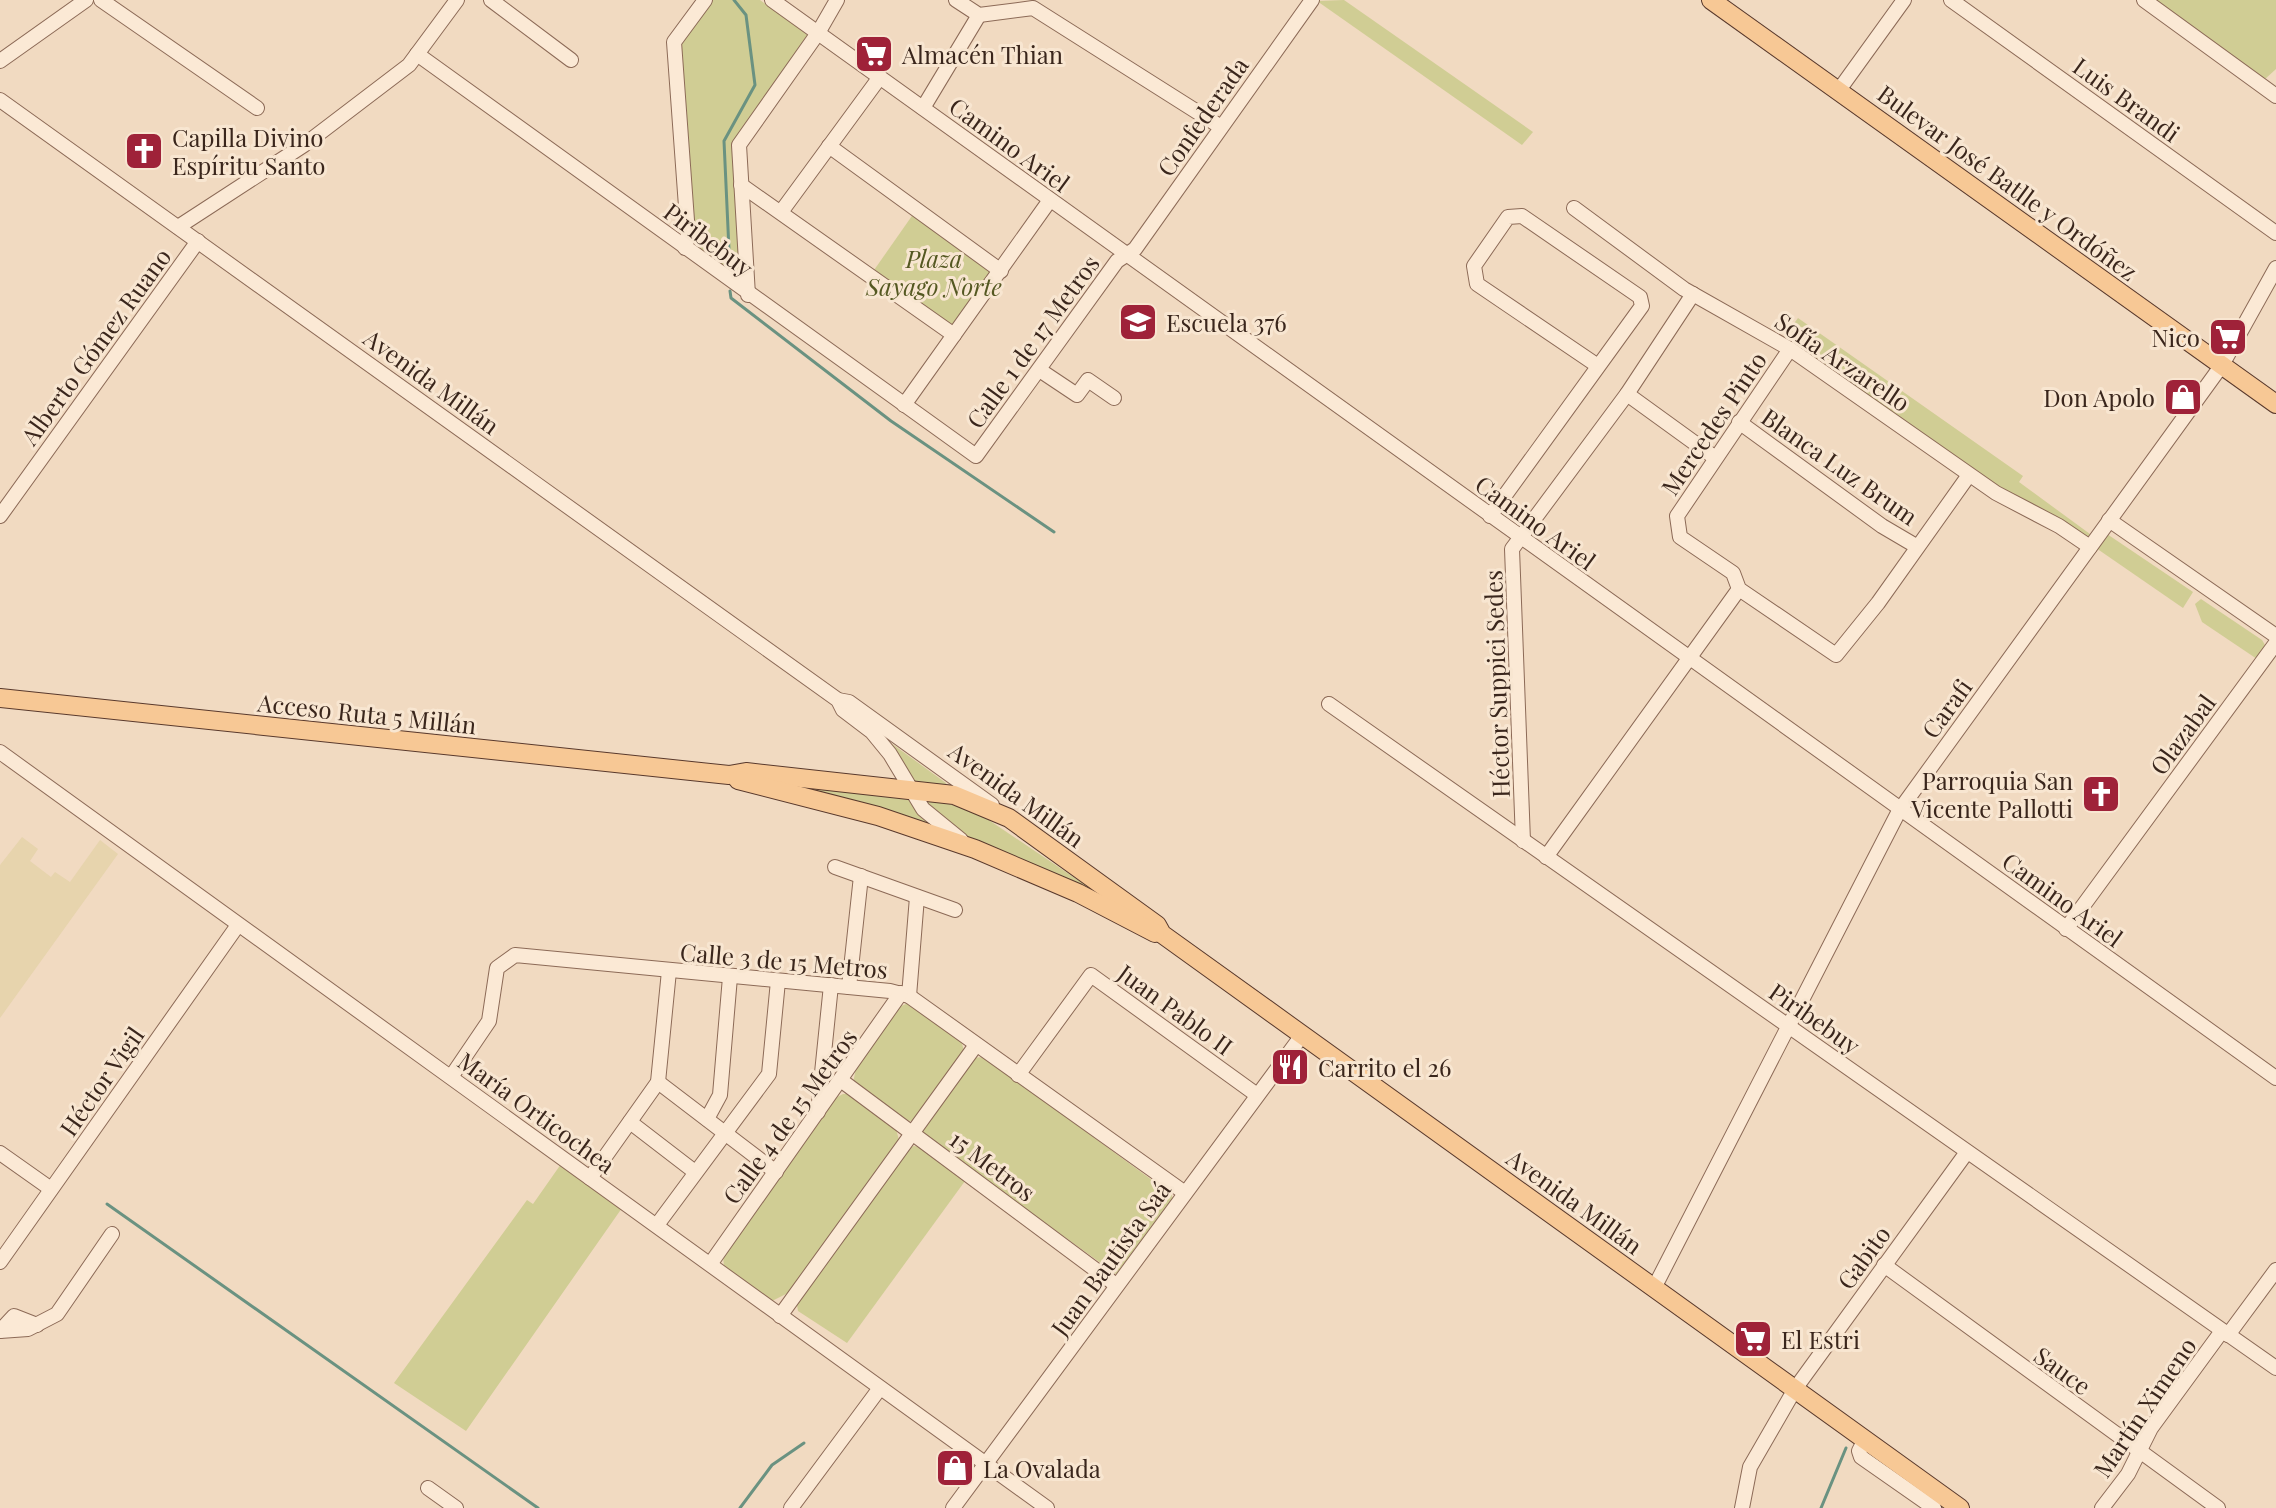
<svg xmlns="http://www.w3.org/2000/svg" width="2276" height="1508" font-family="'Playfair Display',serif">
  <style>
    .farmland { fill: #e7d4ad }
    .green { fill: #d0cd94 }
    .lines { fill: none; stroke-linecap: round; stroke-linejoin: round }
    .stream { stroke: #6a9281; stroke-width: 3 }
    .minor-casing { stroke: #8c6a57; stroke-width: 16 }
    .major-casing { stroke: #59392c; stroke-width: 20 }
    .minor { stroke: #fbe9d5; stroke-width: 14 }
    .major { stroke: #f7c895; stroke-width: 18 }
    .labels { text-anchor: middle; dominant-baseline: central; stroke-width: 6; stroke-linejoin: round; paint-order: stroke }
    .poi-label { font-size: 24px; fill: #3a261c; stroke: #f8e6d1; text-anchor: start }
    .street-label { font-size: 24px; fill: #3a261c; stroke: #f8e6d1 }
    .park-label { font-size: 24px; font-style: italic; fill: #545821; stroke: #f8e6d1 }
  </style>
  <rect width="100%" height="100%" fill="#f1dac1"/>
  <!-- farmland -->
  <path class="farmland" d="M22 837 38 849 30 861 51 877 55 872 70 882 100 840 118 854 0 1018V865Z"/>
  <!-- green -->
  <g class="green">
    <path d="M711 0H760L809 36 737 138 742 274 739 277 694 244 678 46Z"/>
    <path d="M1344 0 1533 132 1522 145 1317 1Z"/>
    <path d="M2153 0H2276V69L2264 80Z"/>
    <path d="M914 213 992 272 953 326 872 273Z"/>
    <path d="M1798 318 2023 476 2019 482 2090 534 2087 540 2004 496 1783 338Z"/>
    <path d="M2107 534 2193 592 2183 608 2096 548Z"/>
    <path d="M2201 599 2262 640 2265 645 2257 659 2202 622 2195 604Z"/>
    <path d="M884 738 946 783 944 788 911 785Z"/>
    <path d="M753 779 907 794 941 832Z"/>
    <path d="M918 795 977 812 1109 901 957 832Z"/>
    <path d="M906 1004H912L961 1040 964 1051 912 1121 902 1120 853 1083 856 1068 901 1006Z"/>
    <path d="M984 1057 1171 1194 1173 1199 1116 1274 923 1135 922 1129 970 1058Z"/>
    <path d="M843 1094H850L896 1129 899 1140 788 1293 772 1301 724 1267 723 1255 835 1098Z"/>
    <path d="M914 1146 920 1147 965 1181 847 1343 798 1311 797 1305 908 1148Z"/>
    <path d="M561 1164 622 1208 466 1431 394 1383 527 1200 533 1204Z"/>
  </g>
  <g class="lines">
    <!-- stream -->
    <g class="stream">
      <path d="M730 272 724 141 755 85 746 15 734 0"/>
      <path d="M730 291 731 298 891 421 1054 532"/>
      <path d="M107 1204 538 1508"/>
      <path d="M740 1508 772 1465 804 1443"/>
      <path d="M1821 1508 1846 1448"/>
    </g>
    <!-- minor casing -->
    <g class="minor-casing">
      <g id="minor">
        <path d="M101 0 257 108"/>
        <path d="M491 0 571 60"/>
        <path d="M772 0 2276 1078"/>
        <path d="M956 0 979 15 1033 8 1221 127"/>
        <path d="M1951 0 2276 233"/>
        <path d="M2144 0 2276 96"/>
        <path d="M417 54 976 456 1117 261 1135 249 1312 0"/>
        <path d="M0 61 86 0"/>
        <path d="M1839 90 1904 0"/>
        <path d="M0 100 838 700 843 710 872 732 890 754 923 809 961 840"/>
        <path d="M923 108 979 15"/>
        <path d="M829 146 1001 271"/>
        <path d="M741 185 954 335"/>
        <path d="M1574 208 1684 289 1790 349 1996 493 2059 526 2090 547"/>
        <path d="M781 212 880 77"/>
        <path d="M178 227 304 145 409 65 457 0"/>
        <path d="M685 248 688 234 674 42 705 0"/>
        <path d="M748 295 739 145 818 33 837 0"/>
        <path d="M1790 349 1677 516 1680 537 1733 573 1739 589 1836 655 1878 603 1969 475"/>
        <path d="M1041 371 1077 395 1088 380 1114 398"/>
        <path d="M1627 394 1714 457"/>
        <path d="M904 405 1050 200"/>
        <path d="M1739 422 1882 526 1916 546"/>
        <path d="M0 516 198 241"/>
        <path d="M1490 516 1642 306 1640 297 1522 216 1508 217 1474 266 1477 284 1598 366"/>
        <path d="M2109 520 2276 636"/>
        <path d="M838 700 849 702 992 805"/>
        <path d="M1329 704 2276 1368"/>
        <path d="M0 752 1047 1508"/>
        <path d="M1523 841 1512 549 1627 394 1693 294"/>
        <path d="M1546 857 1739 589"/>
        <path d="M835 867 955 910"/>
        <path d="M2066 929 2276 643"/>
        <path d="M849 987 861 876"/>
        <path d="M909 996 917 897"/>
        <path d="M1018 1075 1091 975 1257 1095"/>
        <path d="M451 1077 489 1021 497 968 515 955 890 991 909 996 1185 1193"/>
        <path d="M842 1081 1116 1285"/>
        <path d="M658 1082 776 1172"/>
        <path d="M818 1112 831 985"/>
        <path d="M707 1119 720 1095 730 977"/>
        <path d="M630 1122 695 1172"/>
        <path d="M0 1153 51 1189"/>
        <path d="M590 1178 658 1082 669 971"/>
        <path d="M657 1225 769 1074 778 981"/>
        <path d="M0 1262 238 925"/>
        <path d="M711 1263 901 993"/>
        <path d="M1884 1265 2218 1508"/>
        <path d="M1654 1288 1899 811 2222 365 2276 268"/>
        <path d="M780 1316 976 1045"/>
        <path d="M0 1331 28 1329 57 1314 112 1234"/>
        <path d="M0 1331 14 1316 37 1325"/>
        <path d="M2228 1335 2276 1270"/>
        <path d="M1865 1439 1859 1451 1861 1457 1934 1508"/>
        <path d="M428 1488 456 1508"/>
        <path d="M791 1508 880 1388"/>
        <path d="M953 1508 1303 1034"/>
        <path d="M1742 1508 1750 1467 1795 1389 1967 1152"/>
        <path d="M2102 1508 2128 1474 2151 1428 2222 1331"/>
      </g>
    </g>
    <!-- major casing -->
    <g class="major-casing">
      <g id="major">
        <path d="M1711 0 2276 404"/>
        <path d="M0 698 729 775 746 772 954 795 1009 818 1157 925 1162 934 1960 1508"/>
        <path d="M738 780 878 816 975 849 1078 893 1155 933"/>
      </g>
    </g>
    <!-- minor -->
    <use href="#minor" class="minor"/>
    <!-- major -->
    <use href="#major" class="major"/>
  </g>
  <!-- icons -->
  <defs>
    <g id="supermarket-square" transform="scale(2)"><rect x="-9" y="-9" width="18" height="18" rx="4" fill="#9f2239" stroke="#f8e6d1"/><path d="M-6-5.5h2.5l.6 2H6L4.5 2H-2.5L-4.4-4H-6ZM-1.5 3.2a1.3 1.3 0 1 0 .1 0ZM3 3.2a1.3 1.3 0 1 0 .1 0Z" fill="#fff"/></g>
    <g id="church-square" transform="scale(2)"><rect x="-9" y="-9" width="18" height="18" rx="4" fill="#9f2239" stroke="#f8e6d1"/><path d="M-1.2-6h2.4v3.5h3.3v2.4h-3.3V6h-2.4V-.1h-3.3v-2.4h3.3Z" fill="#fff"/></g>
    <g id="school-square" transform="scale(2)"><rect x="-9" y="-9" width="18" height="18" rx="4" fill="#9f2239" stroke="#f8e6d1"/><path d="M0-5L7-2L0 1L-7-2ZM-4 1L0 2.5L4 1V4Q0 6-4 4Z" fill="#fff"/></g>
    <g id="shop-square" transform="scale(2)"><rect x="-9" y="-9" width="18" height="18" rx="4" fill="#9f2239" stroke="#f8e6d1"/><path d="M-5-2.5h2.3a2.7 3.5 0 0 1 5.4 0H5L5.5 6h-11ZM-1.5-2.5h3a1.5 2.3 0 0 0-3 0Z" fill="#fff"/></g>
    <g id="restaurant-square" transform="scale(2)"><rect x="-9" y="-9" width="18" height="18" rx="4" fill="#9f2239" stroke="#f8e6d1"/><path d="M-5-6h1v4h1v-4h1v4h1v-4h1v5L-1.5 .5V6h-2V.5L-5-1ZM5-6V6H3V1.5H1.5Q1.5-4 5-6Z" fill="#fff"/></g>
  </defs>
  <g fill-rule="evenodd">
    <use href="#supermarket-square" x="874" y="54"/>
    <use href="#church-square" x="144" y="151"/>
    <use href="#school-square" x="1138" y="322"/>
    <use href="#supermarket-square" x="2228" y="337"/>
    <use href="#shop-square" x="2183" y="397"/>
    <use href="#church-square" x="2101" y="794"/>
    <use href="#restaurant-square" x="1290" y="1067"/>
    <use href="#supermarket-square" x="1753" y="1339"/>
    <use href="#shop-square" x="955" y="1468"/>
  </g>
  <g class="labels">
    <!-- poi labels -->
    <g class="poi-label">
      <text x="902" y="54">Almacén Thian</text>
      <text x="172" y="137">Capilla Divino<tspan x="172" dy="28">Espíritu Santo</tspan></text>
      <text x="1166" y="322">Escuela 376</text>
      <text x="2200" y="337" text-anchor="end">Nico</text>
      <text x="2155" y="397" text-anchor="end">Don Apolo</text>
      <text x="2073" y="780" text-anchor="end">Parroquia San<tspan x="2073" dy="28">Vicente Pallotti</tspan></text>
      <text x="1318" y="1067">Carrito el 26</text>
      <text x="1781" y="1339">El Estri</text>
      <text x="983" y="1468">La Ovalada</text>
    </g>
    <!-- street labels -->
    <g class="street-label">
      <text transform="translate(2127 99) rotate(36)">Luis Brandi</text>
      <text transform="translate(1202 116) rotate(-55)">Confederada</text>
      <text transform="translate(1010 144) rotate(36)">Camino Ariel</text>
      <text transform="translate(2008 182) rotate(36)">Bulevar José Batlle y Ordóñez</text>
      <text transform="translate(709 239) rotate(37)">Piribebuy</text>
      <text transform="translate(1032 341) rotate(-54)">Calle 1 de 17 Metros</text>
      <text transform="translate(95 346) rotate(-54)">Alberto Gómez Ruano</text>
      <text transform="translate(1843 361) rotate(34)">Sofía Arzarello</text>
      <text transform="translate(432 381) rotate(36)">Avenida Millán</text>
      <text transform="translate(1713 423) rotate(-56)">Mercedes Pinto</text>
      <text transform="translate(1840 466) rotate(35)">Blanca Luz Brum</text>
      <text transform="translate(1536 522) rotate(36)">Camino Ariel</text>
      <text transform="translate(1496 684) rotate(-92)">Héctor Suppici Sedes</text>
      <text transform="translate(1946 708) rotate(-54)">Carafi</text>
      <text transform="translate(367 713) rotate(6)">Acceso Ruta 5 Millán</text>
      <text transform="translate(2182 734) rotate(-54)">Olazabal</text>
      <text transform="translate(1017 794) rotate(36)">Avenida Millán</text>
      <text transform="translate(2063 899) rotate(36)">Camino Ariel</text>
      <text transform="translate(784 960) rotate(5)">Calle 3 de 15 Metros</text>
      <text transform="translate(1176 1009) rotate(36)">Juan Pablo II</text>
      <text transform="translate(1815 1018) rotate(35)">Piribebuy</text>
      <text transform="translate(101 1081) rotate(-55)">Héctor Vigil</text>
      <text transform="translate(537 1112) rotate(36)">María Orticochea</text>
      <text transform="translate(789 1116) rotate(-54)">Calle 4 de 15 Metros</text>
      <text transform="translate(993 1165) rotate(37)">15 Metros</text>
      <text transform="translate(1575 1201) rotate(36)">Avenida Millán</text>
      <text transform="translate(1863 1257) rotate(-54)">Gabito</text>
      <text transform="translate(1110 1258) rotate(-54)">Juan Bautista Saá</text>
      <text transform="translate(2063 1370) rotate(36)">Sauce</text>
      <text transform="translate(2144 1407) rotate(-56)">Martín Ximeno</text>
    </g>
    <!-- park labels -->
    <g class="park-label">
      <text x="934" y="258">Plaza<tspan x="934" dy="28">Sayago Norte</tspan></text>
    </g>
  </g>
</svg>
